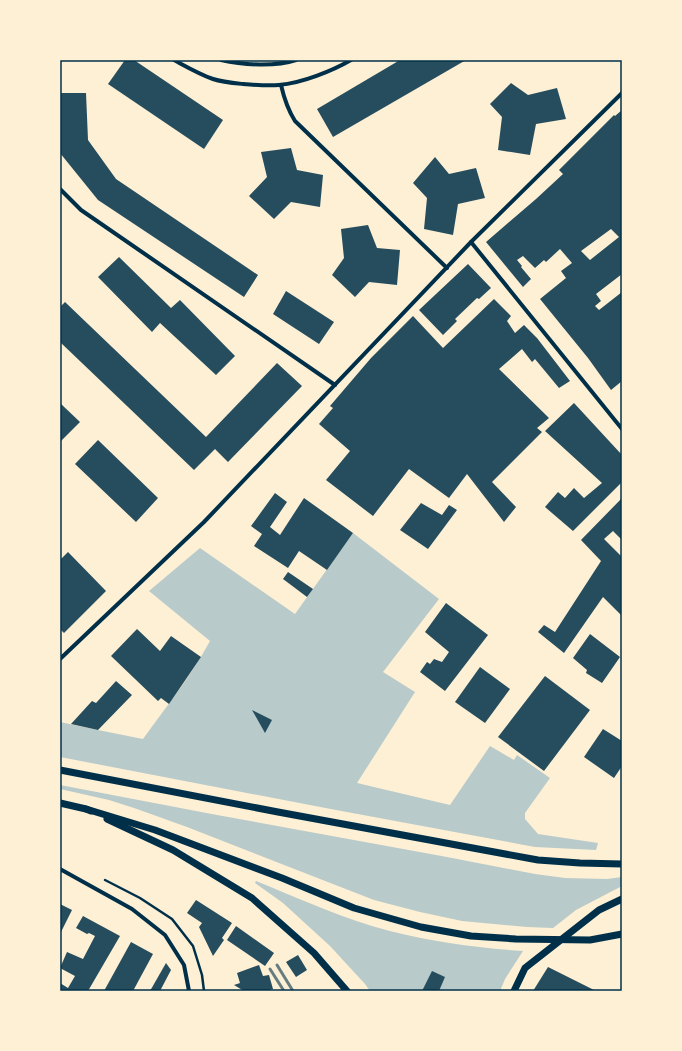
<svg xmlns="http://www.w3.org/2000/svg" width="682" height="1051" font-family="'Fira Sans',sans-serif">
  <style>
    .green { fill: #b9caca }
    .building { fill: #264d5e; fill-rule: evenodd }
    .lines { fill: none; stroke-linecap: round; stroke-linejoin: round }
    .path { stroke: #003049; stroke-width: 2.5 }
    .minor { stroke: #003049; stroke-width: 4 }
    .tertiary { stroke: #003049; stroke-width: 7 }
    .rail { stroke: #657d81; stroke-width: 3 }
    .neatline { fill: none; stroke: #003049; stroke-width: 1.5 }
  </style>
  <rect width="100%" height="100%" fill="#fdf0d5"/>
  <!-- green -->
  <g class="green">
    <path d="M353 533 439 599 383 672 415 692 357 783 450 805 490 746 514 760 517 755 550 778 525 813V819L538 834 598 843 596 850 535 847 336 810 60 757V722L98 730 143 739C166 707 191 676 210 641L149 591 200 548 295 614Z"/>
    <path d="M60 785 217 815 447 857 535 874 565 878 607 879 622 877V886L576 910 553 928 527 927 462 921 420 912 374 900 187 827 134 808 109 800 60 789Z"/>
    <path d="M256 881C300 899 344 919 390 931 433 942 478 948 523 951L505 979 500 991H370L365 984 330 946 283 903 255 883Z"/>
  </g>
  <!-- building -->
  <g class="building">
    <path d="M125 60H134L223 120 204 149 108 84Z"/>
    <path d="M400 60H466L333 137 317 109Z"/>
    <path d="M511 83 528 95 557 88 566 119 536 124 530 155 498 150 502 117 490 104Z"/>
    <path d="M60 93H86L88 140 116 179 258 275 244 297 98 200 60 153Z"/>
    <path d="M622 110V274L596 294 601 301 595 306 599 310 622 292V381L611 390 588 358 540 299 566 278 561 271 572 263 560 249 546 262 544 260 535 268 523 256 517 260 522 266 521 267 531 279 523 287 486 242 536 199 563 174 559 170 614 115 615 116ZM611 229 619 237 590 260 581 251Z"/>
    <path d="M291 148 297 170 323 175 320 207 291 202 274 219 249 196 267 177 261 152Z"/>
    <path d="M435 157 449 174 476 168 485 198 458 204 453 235 424 229 427 198 413 183Z"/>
    <path d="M368 225 377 248 400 250 397 285 369 282 355 297 332 275 344 258 341 229Z"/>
    <path d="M119 257 171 308 180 300 235 356 216 375 160 323 152 332 98 277Z"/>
    <path d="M468 264 491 288 479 299 477 298 455 319 457 321 443 335 419 310Z"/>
    <path d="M286 291 334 322 319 344 273 314Z"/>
    <path d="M494 299 511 316 507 321 515 333 524 325 537 338 570 381 559 388 535 359 532 362 522 349 499 369 549 418 537 428 542 432 492 482 516 507 504 522 467 474 449 498 409 469 373 516 326 480 350 451 319 424 333 408 330 406 371 358 413 316 443 348Z"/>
    <path d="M65 302 206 437 277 363 302 386 228 462 215 449 194 470 60 342V307Z"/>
    <path d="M60 403 80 422 60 442Z"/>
    <path d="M574 403 622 455V482L573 531 545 507 558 492 565 498 574 488 584 498 602 483 545 431Z"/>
    <path d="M98 440 158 498 136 522 75 464Z"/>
    <path d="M275 493 287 502 270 527 280 535 304 498 353 533 327 570 299 551 288 568 254 546 262 534 251 526Z"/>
    <path d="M622 498V540L613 531 604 539 622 557V616L603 597 564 653 538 632 544 625 555 632 601 561 581 540Z"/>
    <path d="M421 503 442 515 449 505 457 510 428 549 400 530Z"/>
    <path d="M68 552 106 591 64 633 60 629V560Z"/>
    <path d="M288 572 313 589 307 597 283 579Z"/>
    <path d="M446 603 488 635 445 691 420 672 427 662 430 664 434 659 442 662 449 652 425 632Z"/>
    <path d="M137 629 160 651 171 636 201 657 169 704 161 698 158 701 111 656Z"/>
    <path d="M590 634 620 657 602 683 586 673 587 670 573 658Z"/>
    <path d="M480 667 510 689 485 723 455 702Z"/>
    <path d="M545 676 590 710 544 771 498 737Z"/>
    <path d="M116 681 132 695 98 730 71 724 92 701 96 703Z"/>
    <path d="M252 710 272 720 265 733Z"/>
    <path d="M603 729 622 741V766L614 778 584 757Z"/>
    <path d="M196 900 232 923 222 938 224 940 213 956 199 927 202 923 187 913Z"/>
    <path d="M60 904 72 910 60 934Z"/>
    <path d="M83 916 120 936 88 991H60V983L68 988 75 976 60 968 67 952 83 959 95 936 89 933 87 934 76 928Z"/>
    <path d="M236 926 274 953 265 966 227 940Z"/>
    <path d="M131 942 153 954 133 991H104Z"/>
    <path d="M298 955 307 970 296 977 286 962Z"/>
    <path d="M166 963 171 970 160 991H150Z"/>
    <path d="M259 965 263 976 269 975 273 989 265 991H244L234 985 240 983 237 973Z"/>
    <path d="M548 967 596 991H533Z"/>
    <path d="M432 971 445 977 439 991H422Z"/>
  </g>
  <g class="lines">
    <!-- path -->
    <path class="path" d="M105 880 140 898 172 919 193 946 202 975 204 991"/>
    <!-- minor -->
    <g class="minor">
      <path d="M174 60C187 67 199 74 213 79 222 82 233 83 243 84 255 85 267 86 279 85 302 83 332 71 351 60"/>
      <path d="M221 60C243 65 275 67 296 60"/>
      <path d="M281 85C284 98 288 110 295 121L447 268"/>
      <path d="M60 189 81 210 335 385"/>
      <path d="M471 242 622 429"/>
      <path d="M60 659 204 522 471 242 622 93"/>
      <path d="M60 869 132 909 165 935 184 965 189 991"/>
    </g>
    <!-- tertiary -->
    <g class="tertiary">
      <path d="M60 770 278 812 538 860 580 863 622 864"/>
      <path d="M60 803 86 809 91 811"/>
      <path d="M86 809 155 830 282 878 354 908 421 927 471 936 516 939 590 940 622 934"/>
      <path d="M107 819 173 850 252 898 314 953 347 991"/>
      <path d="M514 991 525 968 599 910 622 899"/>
    </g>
    <!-- rail -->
    <g class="rail">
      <path d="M277 965 293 991"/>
      <path d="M270 969 284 991"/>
    </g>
  </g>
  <!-- border -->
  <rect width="682" height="1051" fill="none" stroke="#fdf0d5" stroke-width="122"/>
  <rect x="61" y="61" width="560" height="929" class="neatline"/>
</svg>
